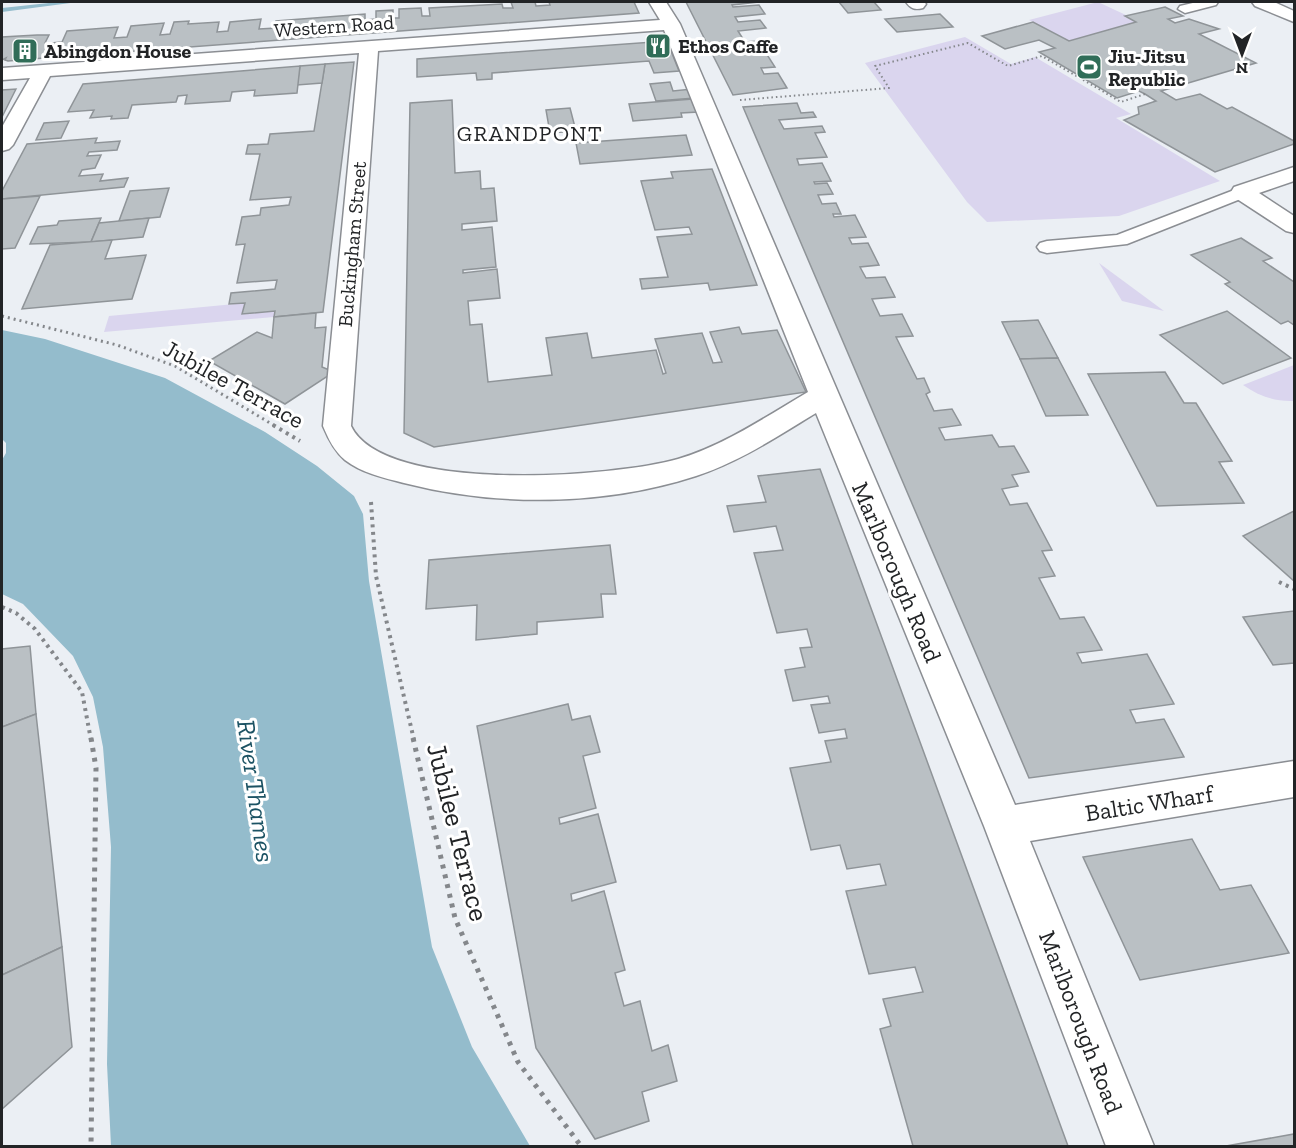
<svg xmlns="http://www.w3.org/2000/svg" width="1296" height="1148" font-family="'Zilla Slab',serif">
  <style>
    .green { fill: #dad5ee }
    .water { fill: #94bccc }
    .lines { fill: none; stroke-linecap: round; stroke-linejoin: round }
    .stream { fill: #94bccc; fill-rule: evenodd }
    .building { fill: #bac0c4; stroke: #8f9498; stroke-width: 1.5 }
    .service-casing { stroke: #8b8e93; stroke-width: 3 }
    .minor-casing { stroke: #8b8e93; stroke-width: 3 }
    .path-far3 { stroke: #84878b; stroke-width: 2; stroke-dasharray: 1.5 3; stroke-linecap: butt }
    .path-far2 { stroke: #84878b; stroke-width: 3; stroke-dasharray: 2 4; stroke-linecap: butt }
    .path-far1 { stroke: #84878b; stroke-width: 4; stroke-dasharray: 3 4.5; stroke-linecap: butt }
    .path { stroke: #84878b; stroke-width: 5; stroke-dasharray: 4 6; stroke-linecap: butt }
    .service { fill: #fff; fill-rule: evenodd }
    .minor { fill: #fff; fill-rule: evenodd }
    .labels { text-anchor: middle; dominant-baseline: central; stroke-width: 6; stroke-linejoin: round; paint-order: stroke }
    .far-street-label { font-size: 20px; fill: #222426; stroke: #fff }
    .far-poi-label { font-size: 20px; font-weight: bold; fill: #222426; stroke: #fff; text-anchor: start }
    .far-quarter-label { font-size: 22px; letter-spacing: 1.5px; fill: #222426; stroke: #fff }
    .street-label { font-size: 24px; fill: #222426; stroke: #fff }
    .water-label { font-size: 26px; font-style: italic; fill: #1b5263; stroke: #fff }
    .near-street-label { font-size: 28px; fill: #222426; stroke: #fff }
  </style>
  <rect width="100%" height="100%" fill="#ebeff4"/>
  <!-- green -->
  <g class="green">
    <path d="M1098 2 1128 16 1125 17 1136 22 1069 41 1029 20Z"/>
    <path d="M965 37 1011 64 1035 57 1131 114 1116 118 1220 181 1119 216 987 222 967 202 865 63Z"/>
    <path d="M1099 263 1164 311 1122 301Z"/>
    <path d="M245 303 242 314 275 311 274 317 104 332 109 316Z"/>
    <path d="M1294 365V401C1275 402 1259 396 1243 385Z"/>
  </g>
  <!-- water -->
  <path class="water" d="M2 330 45 339 165 378 265 432 317 466 354 496 363 514 369 581 432 947 472 1047 530 1146H111L107 1064 111 847 103 747 93 697 73 656 23 604 2 594V460L6 453V443L2 439Z"/>
  <g class="lines">
    <!-- stream -->
    <path class="stream" d="M58 2H78L2 12V8Z"/>
  </g>
  <!-- building -->
  <g class="building">
    <path d="M511 2H535L536 6 550 5 549 2H634L639 13 44 58 51 43 62 42 67 31 118 27 114 38 127 37 131 26 164 23 160 35 170 34 174 22 189 21 188 24 219 22 217 32 228 31 230 22 261 19 259 29 276 28V21L365 14V20L376 19V11L393 10V18H399V9L421 8 422 16H430L429 8 502 4 503 8H513Z"/>
    <path d="M686 2H759L732 5 733 7 759 5 765 14 735 17 738 22 760 20 766 28 738 31 745 42 758 41 762 47 747 49 751 54 766 53 775 67 761 68 764 74 778 73 787 88 733 95Z"/>
    <path d="M839 2H874L881 10 848 13Z"/>
    <path d="M1165 7 1183 16 1168 19 1175 23 1189 19 1219 29 1199 34 1256 63 1161 91 1176 100 1200 94 1227 109 1232 107 1294 141V144L1215 172 1124 120 1139 114 1138 107 1156 101 1145 94 1139 91 1117 98 1039 52 1055 48 1039 40 1005 49 982 36 1033 22 1069 41 1136 22 1125 16Z"/>
    <path d="M940 14 953 27 897 32 885 19Z"/>
    <path d="M37 35H49L45 43H51L44 58 8 61 5 60 6 58 2 60V37Z"/>
    <path d="M667 41 679 71 654 73 649 61 492 73V79L477 80 476 73 417 77V59Z"/>
    <path d="M354 62 323 312 274 317 275 311 242 314 245 303 229 304 231 293 275 289 277 280 237 283 245 244 236 245 242 217 260 215 261 208 289 205 291 197 250 200 260 154H246L248 145 268 144 270 134 314 131 325 64Z"/>
    <path d="M325 64 322 83 297 85 300 66Z"/>
    <path d="M300 66 297 93 254 96 255 90 232 92 230 101 185 104 187 95 178 96 176 102 132 105 128 118 111 119 112 116 90 118 94 110 68 112 83 84Z"/>
    <path d="M670 82 673 91 692 89 695 98 656 101 650 84Z"/>
    <path d="M16 89 2 117V90Z"/>
    <path d="M693 99 698 112 681 113 682 117 633 121 629 104Z"/>
    <path d="M452 100 455 173 480 171 481 189 494 188 497 221 462 224V230L492 227 496 267 463 270V273L497 269 500 298 468 301 470 325 482 324 488 382 552 375 546 338 587 333 592 358 656 350 663 374 666 373 655 339 702 333 713 363 722 362 710 332 739 327 742 334 777 330 806 392 434 447 404 433 410 103Z"/>
    <path d="M797 103 801 113 813 112 816 117 779 120 784 129 822 126 825 132 815 133 827 157 797 159 799 165 822 163 831 181 814 182 815 184 827 183 833 194 818 195 822 204 836 203 841 214H833L834 217 855 215 866 237 849 238 852 244 868 243 879 265 860 267 866 278 885 277 895 297 872 299 880 316 902 314 913 336 896 337 917 379 924 378 930 392 926 394 934 411 952 409 961 425 939 428 945 440 992 435 999 447 1014 446 1029 472 1012 475 1018 486 1002 489 1010 505 1027 503 1052 550 1042 551 1055 576 1039 578 1060 619 1084 617 1102 650 1077 653 1082 663 1147 654 1174 704 1130 710 1136 723 1164 719 1184 757 1029 778 743 107Z"/>
    <path d="M570 108 576 131 550 133 546 110Z"/>
    <path d="M69 121 61 138 36 140 44 123Z"/>
    <path d="M686 135 692 155 580 164 576 143Z"/>
    <path d="M97 138 95 143 120 141 117 150 89 152 87 156 101 155 95 168 82 170 79 176 103 174 100 181 128 178 124 187 2 199V191L27 144Z"/>
    <path d="M712 169 757 285 710 290 708 283 642 289 640 279 668 277 657 237 692 234 689 227 655 230 641 181 673 178 671 172Z"/>
    <path d="M169 188 160 217 119 221 130 191Z"/>
    <path d="M40 196 15 248 2 249V199Z"/>
    <path d="M101 218 91 242 30 244 38 227 57 225 59 221Z"/>
    <path d="M149 218 143 237 91 242 99 223Z"/>
    <path d="M1241 238 1272 258 1263 261 1294 282V325L1288 321 1281 324 1225 284 1230 282 1191 255Z"/>
    <path d="M112 240 105 259 146 255 132 299 22 309 50 245Z"/>
    <path d="M1227 311 1291 358 1223 384 1160 335Z"/>
    <path d="M316 313 315 328 326 327 322 367 334 372 285 404 209 361 257 332 272 338 274 317Z"/>
    <path d="M1038 320 1058 358 1020 359 1002 322Z"/>
    <path d="M1058 358 1088 415 1046 416 1020 359Z"/>
    <path d="M1165 372 1184 403H1196L1232 461 1219 462 1244 503 1157 506 1088 374Z"/>
    <path d="M820 469 1068 1146H913L880 1029 891 1026 883 999 923 992 915 967 869 974 846 891 886 885 880 864 847 869 840 845 811 850 790 768 831 762 825 741 847 738 845 729 819 733 811 705 830 703 828 696 793 701 785 670 805 667 800 648 812 647 807 629 777 633 754 553 783 550 776 526 734 532 727 506 766 502 758 476Z"/>
    <path d="M1294 511V581L1243 536Z"/>
    <path d="M610 545 616 594H601L603 617 537 622V634L476 640 477 605 426 609 429 560Z"/>
    <path d="M1294 611V663L1273 665 1243 617Z"/>
    <path d="M30 646 36 714 2 727V649Z"/>
    <path d="M568 704 572 720 590 716 600 752 583 756 596 808 559 818 560 824 598 814 616 882 571 894 572 901 604 891 625 970 615 973 624 1006 640 1001 652 1051 668 1045 677 1081 642 1092 649 1121 595 1139 536 1048 477 726Z"/>
    <path d="M36 714 62 947 2 975V727Z"/>
    <path d="M1192 839 1220 890 1251 885 1289 953 1140 980 1083 857Z"/>
    <path d="M62 947 72 1047 2 1109V975Z"/>
    <path d="M1294 1134V1146H1226Z"/>
  </g>
  <g class="lines">
    <!-- service casing -->
    <g class="service-casing">
      <g id="service">
        <path d="M1197 2H1218L1216 5 1185 13 1178 9 1180 6Z"/>
        <path d="M1242 187 1248 188 1251 192 1248 196 1127 244 1047 253 1040 251 1037 247 1040 243 1047 241 1117 235Z"/>
      </g>
    </g>
    <!-- minor casing -->
    <g class="minor-casing">
      <g id="minor">
        <path d="M649 2H666L680 24 1015 805 1294 761V797L1030 841 1154 1146H1106L984 826 816 413C778 436 739 462 696 476 603 506 498 507 404 483 384 478 362 473 345 460 334 451 328 438 323 426L359 53 50 76 13 145 9 149 2 151V127L30 78 2 80V68L660 20ZM664 30 808 392C767 416 725 445 678 459 616 477 384 495 351 426L378 51Z"/>
        <path d="M906 2H924L926 4 923 8C915 10 911 9 906 2Z"/>
        <path d="M1252 2H1274L1294 11V22L1255 6Z"/>
        <path d="M1294 167V181L1259 193 1294 216V233L1286 231 1234 197 1231 192 1234 187Z"/>
      </g>
    </g>
    <!-- path-far3 -->
    <path class="path-far3" d="M740 100 889 88 875 66 968 43 1008 66 1042 56 1121 102 1145 94"/>
    <!-- path-far2 -->
    <path class="path-far2" d="M2 316 117 345 175 366 275 426"/>
    <!-- path-far1 -->
    <g class="path-far1">
      <path d="M273 425 300 441"/>
      <path d="M371 502 376 576 414 740"/>
      <path d="M1279 582 1294 589"/>
      <path d="M2 607 16 613 35 629 82 692 91 740"/>
    </g>
    <!-- path -->
    <g class="path">
      <path d="M91 738 96 768 91 1146"/>
      <path d="M413 738 455 918 518 1062 581 1146"/>
    </g>
    <!-- service -->
    <use href="#service" class="service"/>
    <!-- minor -->
    <use href="#minor" class="minor"/>
  </g>
  <!-- icons -->
  <defs>
    <g id="restaurant-square" transform="scale(1.35)"><rect x="-9" y="-9" width="18" height="18" rx="4" fill="#306d58" stroke="#fff"/><path d="M-5-6h1v4h1v-4h1v4h1v-4h1v5L-1.5 .5V6h-2V.5L-5-1ZM5-6V6H3V1.5H1.5Q1.5-4 5-6Z" fill="#fff"/></g>
    <g id="building-square" transform="scale(1.35)"><rect x="-9" y="-9" width="18" height="18" rx="4" fill="#306d58" stroke="#fff"/><path d="M-4-6H4V6H1V3H-1V6H-4ZM-2.5-4.3h1.7v1.8h-1.7ZM.8-4.3h1.7v1.8H.8ZM-2.5-1h1.7V.8h-1.7ZM.8-1h1.7V.8H.8Z" fill="#fff"/></g>
    <g id="stadium-square" transform="scale(1.35)"><rect x="-9" y="-9" width="18" height="18" rx="4" fill="#306d58" stroke="#fff"/><path d="M0-5a6.5 5 0 1 0 0 10a6.5 5 0 1 0 0-10ZM-3.5-1.8h7v3.6h-7Z" fill="#fff"/></g>
  </defs>
  <g fill-rule="evenodd">
    <use href="#restaurant-square" x="658" y="46"/>
    <use href="#building-square" x="25" y="51"/>
    <use href="#stadium-square" x="1089" y="67"/>
  </g>
  <g class="labels">
    <!-- far-street labels -->
    <g class="far-street-label">
      <text transform="translate(334 26) rotate(-4)">Western Road</text>
      <text transform="translate(352 244) rotate(-85)">Buckingham Street</text>
    </g>
    <!-- far-poi labels -->
    <g class="far-poi-label">
      <text x="678" y="46">Ethos Caffe</text>
      <text x="44" y="51">Abingdon House</text>
      <text x="1108" y="56">Jiu-Jitsu<tspan x="1108" dy="23">Republic</tspan></text>
    </g>
    <!-- far-quarter labels -->
    <g class="far-quarter-label">
      <text x="530" y="133">GRANDPONT</text>
    </g>
    <!-- street labels -->
    <g class="street-label">
      <text transform="translate(234 384) rotate(29)">Jubilee Terrace</text>
      <text transform="translate(897 572) rotate(67)">Marlborough Road</text>
      <text transform="translate(1149 803) rotate(-9)">Baltic Wharf</text>
      <text transform="translate(1081 1022) rotate(69)">Marlborough Road</text>
    </g>
    <!-- water labels -->
    <g class="water-label">
      <text transform="translate(256 791) rotate(82)">River Thames</text>
    </g>
    <!-- near-street labels -->
    <g class="near-street-label">
      <text transform="translate(458 832) rotate(76)">Jubilee Terrace</text>
    </g>
  </g>
  <!-- border -->
  <rect width="1296" height="1148" fill="none" stroke="#222426" stroke-width="6"/>
  <!-- north arrow -->
  <g transform="translate(1242 54) rotate(180)" stroke="#ffffff" stroke-width="4.5" paint-order="stroke">
  <path d="M0-4.5L10 22L0 15L-10 22Z" fill="#222426"/>
  <text y="-9" font-size="16" font-weight="bold" text-anchor="middle" fill="#222426">N</text>
  </g>
</svg>
